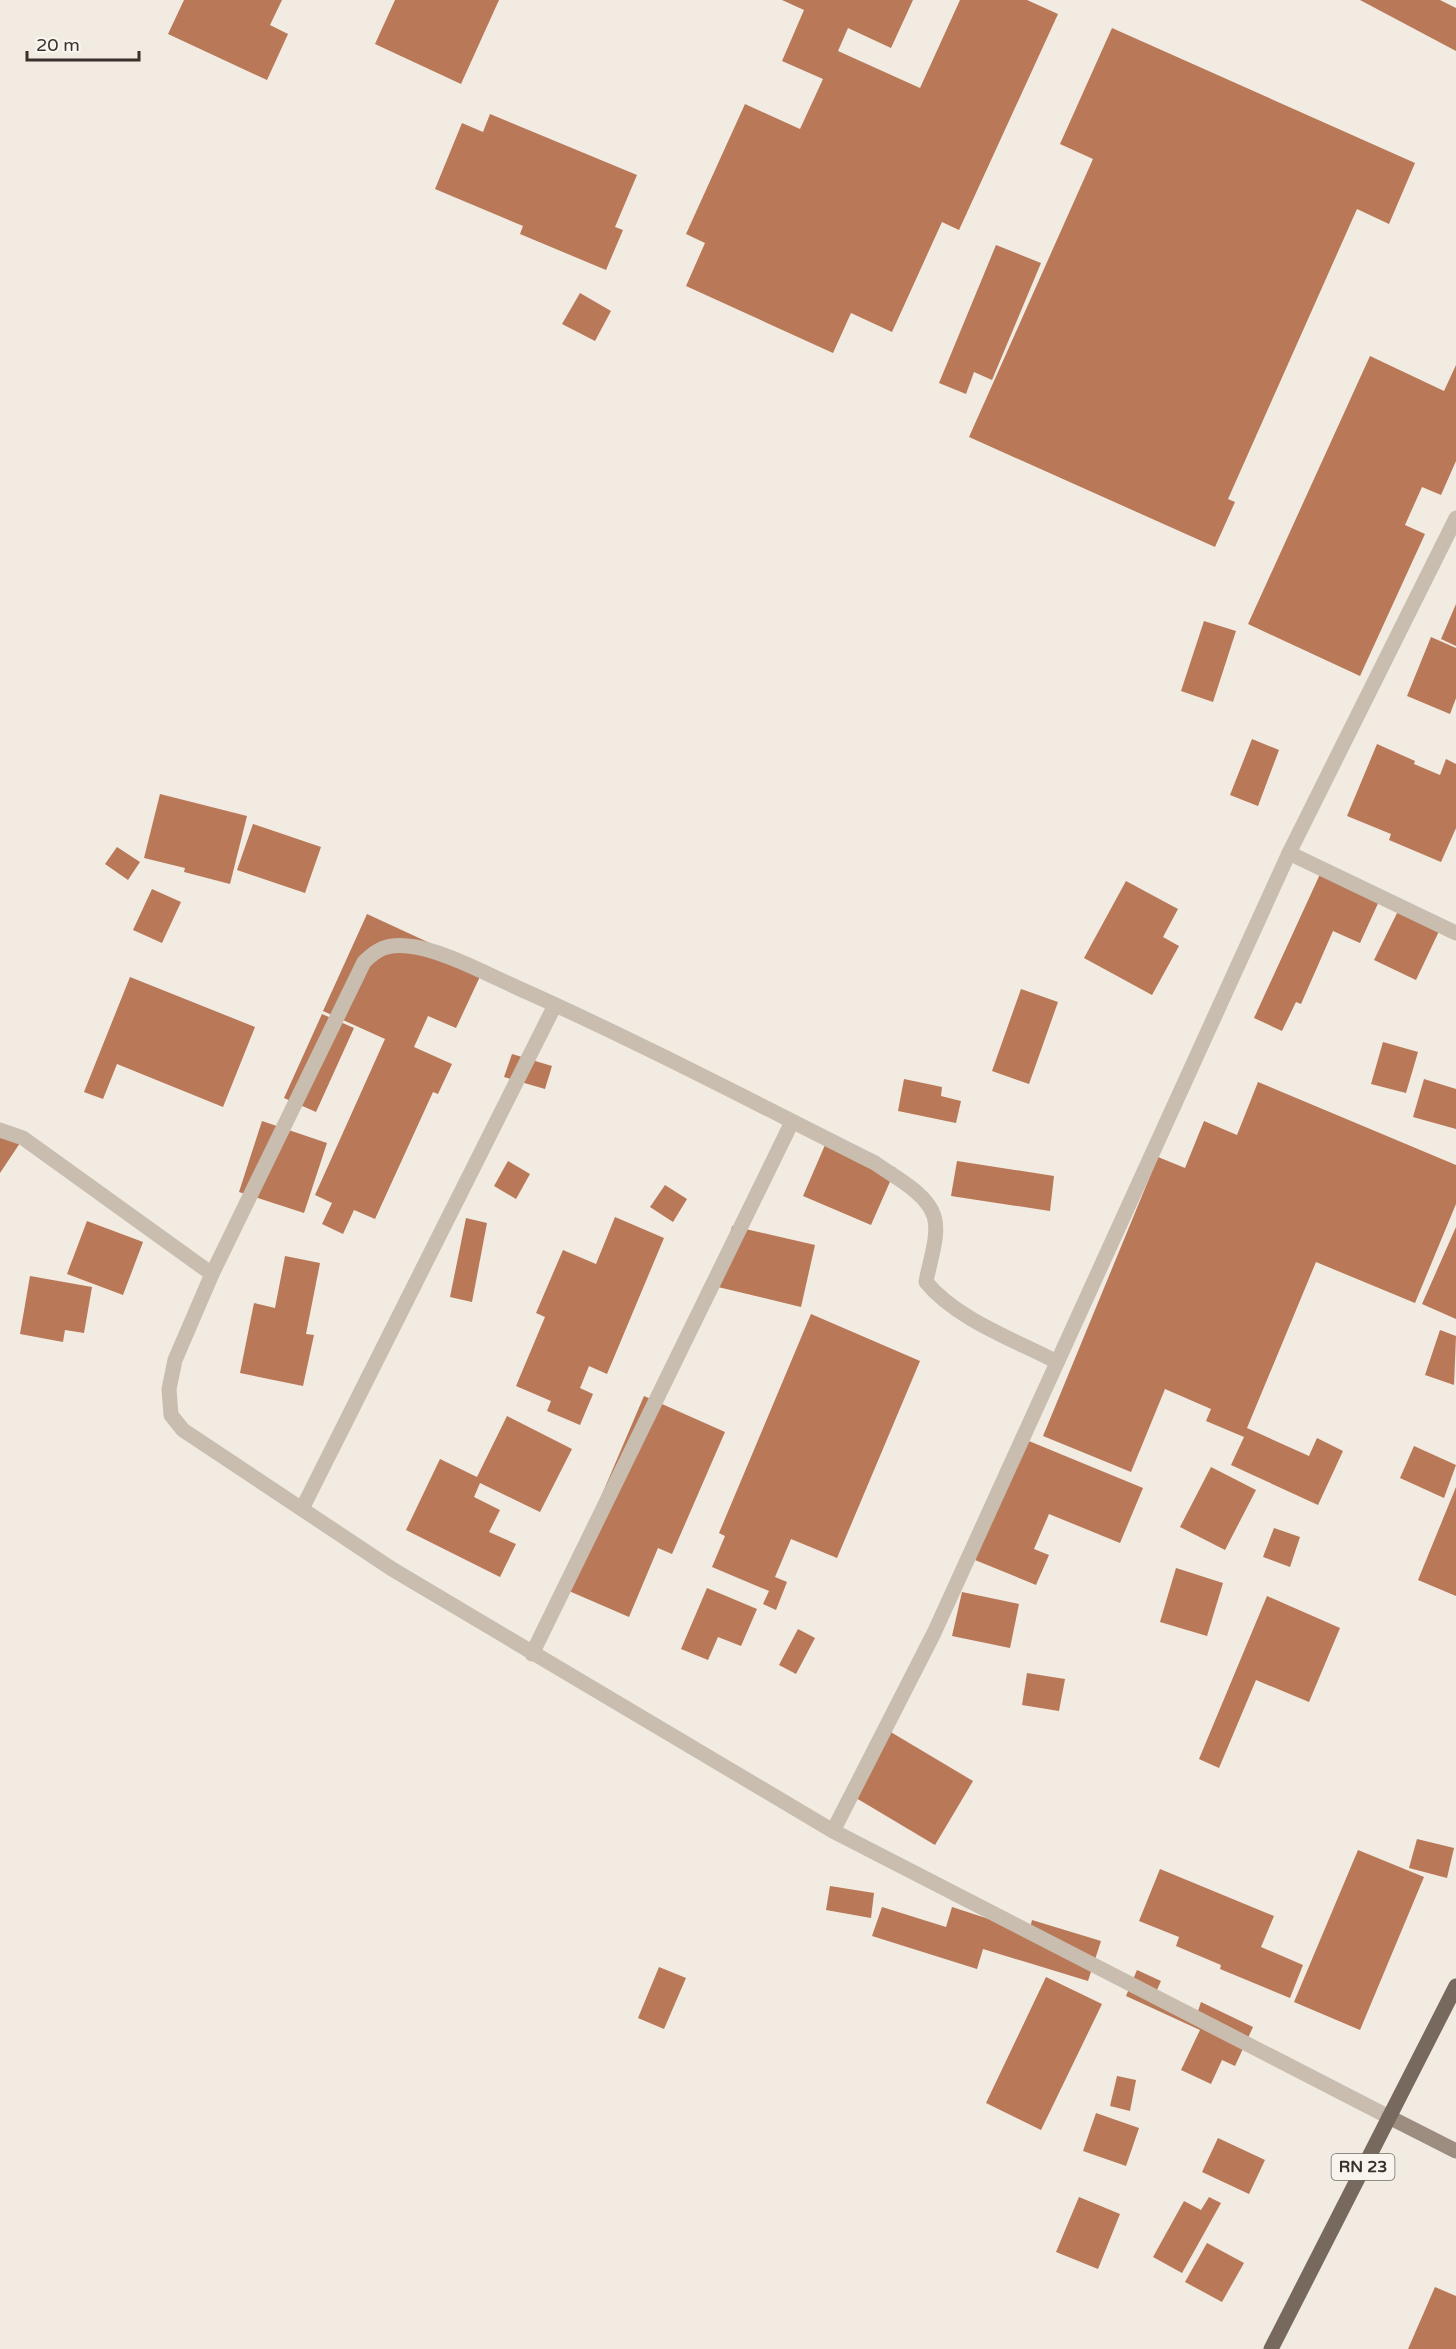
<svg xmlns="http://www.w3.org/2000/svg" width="1456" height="2349" font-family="'Varela Round',sans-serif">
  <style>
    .building { fill: #b97857 }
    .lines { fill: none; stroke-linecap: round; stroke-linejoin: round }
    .street { stroke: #c8bdae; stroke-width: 15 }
    .secondary { stroke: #9c8d80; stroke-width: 15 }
    .primary { stroke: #78695f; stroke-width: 15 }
    .labels { text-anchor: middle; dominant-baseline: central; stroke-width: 4.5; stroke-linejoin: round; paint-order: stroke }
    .shield { fill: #f9f5ee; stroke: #726c66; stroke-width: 1.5 }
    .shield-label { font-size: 16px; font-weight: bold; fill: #38312c }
  </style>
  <rect width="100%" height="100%" fill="#f1ebe2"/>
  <!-- building -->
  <g class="building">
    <path d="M184 0H282L270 25 288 34 267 80 168 34Z"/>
    <path d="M395 0H499L461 84 375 44Z"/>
    <path d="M782 0H913L891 48 848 28 838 51 920 88 960 0H1027L1058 14 959 230 942 222 892 332 851 313 833 353 686 286 705 243 686 234 745 104 800 129 823 79 782 61 804 10Z"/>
    <path d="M1360 0H1440L1456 8V51Z"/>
    <path d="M1112 28 1415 163 1389 224 1357 209 1228 499 1235 502 1215 547 969 437 1093 159 1060 144Z"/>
    <path d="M490 114 637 175 615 227 623 230 606 270 520 234 523 226 435 189 462 123 483 132Z"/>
    <path d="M996 245 1041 263 992 380 974 372 966 394 939 383Z"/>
    <path d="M580 293 611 311 595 341 562 324Z"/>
    <path d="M1370 356 1444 391 1456 365V461L1441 495 1422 487 1405 525 1425 534 1360 676 1248 624Z"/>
    <path d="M1456 604V646L1441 639Z"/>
    <path d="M1204 621 1236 631 1213 702 1181 691Z"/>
    <path d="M1431 637 1456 648V698L1450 714 1407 696Z"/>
    <path d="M1252 739 1279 750 1258 806 1230 795Z"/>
    <path d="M1377 744 1415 761 1414 764 1440 775 1446 759 1456 764V828L1441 862 1389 840 1391 834 1347 816Z"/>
    <path d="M160 794 247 816 230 884 184 872 185 868 144 858Z"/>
    <path d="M253 824 321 847 305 893 237 870Z"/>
    <path d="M117 847 140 862 128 880 105 864Z"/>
    <path d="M1321 872 1380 899 1360 943 1333 931 1301 1004 1296 1002 1282 1031 1254 1018Z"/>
    <path d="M1126 881 1178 909 1163 937 1179 946 1152 995 1084 958Z"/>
    <path d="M152 889 181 902 162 943 133 930Z"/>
    <path d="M1400 907 1441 927 1416 980 1374 960Z"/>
    <path d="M367 914 484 968 456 1028 428 1016 414 1047 452 1064 438 1094 433 1092 375 1219 354 1210 343 1234 322 1224 332 1203 315 1195 385 1039 323 1011Z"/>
    <path d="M130 977 255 1027 223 1107 117 1064 103 1099 84 1092Z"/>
    <path d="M1021 989 1058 1002 1029 1084 992 1071Z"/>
    <path d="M322 1014 354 1028 316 1112 284 1098Z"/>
    <path d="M1383 1042 1418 1052 1406 1093 1371 1084Z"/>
    <path d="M512 1054 552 1066 545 1089 504 1077Z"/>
    <path d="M904 1079 942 1087 941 1096 961 1101 956 1123 898 1111Z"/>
    <path d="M1424 1079 1456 1089V1129L1413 1117Z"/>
    <path d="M1258 1082 1456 1165V1204L1415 1303 1316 1262 1247 1428 1309 1456 1317 1438 1343 1451 1318 1505 1231 1465 1244 1437 1206 1421 1211 1409 1165 1389 1131 1472 1043 1436 1158 1157 1185 1168 1204 1121 1237 1135Z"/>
    <path d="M262 1121 327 1143 304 1213 239 1192Z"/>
    <path d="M0 1125 22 1140 0 1173Z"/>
    <path d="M828 1138 896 1168 871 1225 803 1196Z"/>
    <path d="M508 1161 530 1174 516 1199 494 1186Z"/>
    <path d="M957 1161 1054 1176 1050 1211 951 1196Z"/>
    <path d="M665 1185 687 1199 673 1222 650 1207Z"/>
    <path d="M615 1217 664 1238 607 1374 589 1366 580 1388 593 1394 580 1425 547 1411 551 1401 516 1386 545 1317 536 1313 563 1250 596 1264Z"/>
    <path d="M466 1218 487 1223 472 1302 450 1297Z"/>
    <path d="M87 1221 143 1242 123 1295 67 1274Z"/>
    <path d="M732 1226 815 1245 801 1307 718 1287Z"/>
    <path d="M1456 1227V1319L1422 1304Z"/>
    <path d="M285 1256 320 1263 306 1334 314 1335 303 1386 240 1373 254 1303 275 1308Z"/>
    <path d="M30 1276 92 1287 84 1333 65 1330 63 1342 20 1334Z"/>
    <path d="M811 1314 920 1361 837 1558 791 1539 775 1577 787 1582 776 1610 763 1604 769 1591 712 1567 725 1536 719 1533Z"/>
    <path d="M1440 1330 1456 1336 1454 1385 1425 1375Z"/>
    <path d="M644 1396 725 1432 672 1554 658 1548 629 1617 562 1588Z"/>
    <path d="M507 1416 572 1449 540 1512 480 1483 474 1497 500 1510 489 1532 516 1544 500 1577 406 1530 440 1459 477 1477Z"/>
    <path d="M1024 1439 1143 1488 1120 1543 1049 1514 1034 1549 1049 1555 1036 1585 975 1560Z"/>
    <path d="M1414 1446 1456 1465 1444 1498 1400 1478Z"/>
    <path d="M1211 1467 1256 1490 1225 1550 1180 1527Z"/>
    <path d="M1456 1487V1596L1418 1580Z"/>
    <path d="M1274 1528 1300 1537 1290 1567 1263 1557Z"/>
    <path d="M1176 1568 1223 1583 1207 1636 1160 1622Z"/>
    <path d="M707 1588 757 1609 741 1646 718 1637 708 1660 681 1649Z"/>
    <path d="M962 1592 1019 1604 1010 1648 952 1636Z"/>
    <path d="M1267 1596 1340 1628 1309 1702 1256 1680 1219 1768 1199 1759Z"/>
    <path d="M798 1629 815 1638 796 1674 779 1665Z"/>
    <path d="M1027 1673 1065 1679 1059 1711 1022 1705Z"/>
    <path d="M889 1731 973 1781 935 1845 851 1795Z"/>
    <path d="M1417 1839 1454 1848 1447 1878 1409 1868Z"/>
    <path d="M1358 1850 1424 1877 1360 2030 1294 2002Z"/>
    <path d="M1160 1869 1274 1916 1261 1947 1303 1965 1290 1998 1220 1969 1221 1965 1176 1946 1179 1937 1139 1921Z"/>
    <path d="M830 1886 874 1893 871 1918 826 1910Z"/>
    <path d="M882 1907 946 1927 952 1907 1029 1932 1032 1920 1101 1941 1088 1981 983 1949 977 1969 872 1936Z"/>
    <path d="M659 1967 686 1978 664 2029 638 2018Z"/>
    <path d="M1137 1970 1161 1981 1156 1992 1198 2011 1201 2002 1253 2027 1235 2066 1222 2060 1211 2084 1181 2070 1200 2030 1126 1996Z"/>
    <path d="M1046 1977 1102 2004 1041 2130 986 2103Z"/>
    <path d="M1117 2076 1136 2080 1130 2111 1110 2106Z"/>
    <path d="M1096 2113 1139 2128 1126 2166 1083 2151Z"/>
    <path d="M1218 2138 1265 2160 1249 2194 1202 2172Z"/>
    <path d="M1079 2197 1120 2214 1098 2269 1056 2252Z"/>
    <path d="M1209 2197 1221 2203 1182 2273 1153 2257 1184 2201 1201 2210Z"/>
    <path d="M1207 2243 1244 2263 1222 2302 1185 2282Z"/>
    <path d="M1435 2287 1456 2296V2349H1408Z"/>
  </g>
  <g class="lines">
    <!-- street -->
    <g class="street">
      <path d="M1289 853 1456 933"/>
      <path d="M0 1130 23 1138 212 1274"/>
      <path d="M302 1509 555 1005"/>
      <path d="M532 1654 792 1122"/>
      <path d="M833 1831 392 1569 183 1430 171 1415 169 1389 175 1360 212 1274 364 962C378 948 388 944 408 946 443 949 494 978 527 992 645 1045 759 1105 875 1163 894 1177 926 1192 934 1216 940 1235 929 1263 926 1282 956 1319 1015 1340 1057 1362"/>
      <path d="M1389 2117 833 1831 934 1633 1289 853 1456 518"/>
    </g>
    <!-- secondary -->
    <path class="secondary" d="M1389 2117 1456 2151"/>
    <!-- primary -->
    <path class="primary" d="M1271 2349 1456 1986"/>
  </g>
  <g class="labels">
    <!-- shield labels -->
    <rect class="shield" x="1331.5" y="2154" width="63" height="26" rx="4.5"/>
    <g class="shield-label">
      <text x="1363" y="2167">RN 23</text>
    </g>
  </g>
  <!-- scale -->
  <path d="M27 51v9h112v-9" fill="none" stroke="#38312c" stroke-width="3"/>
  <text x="36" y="51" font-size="18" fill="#38312c" stroke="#f9f5ee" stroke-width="4.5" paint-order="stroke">20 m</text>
</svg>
